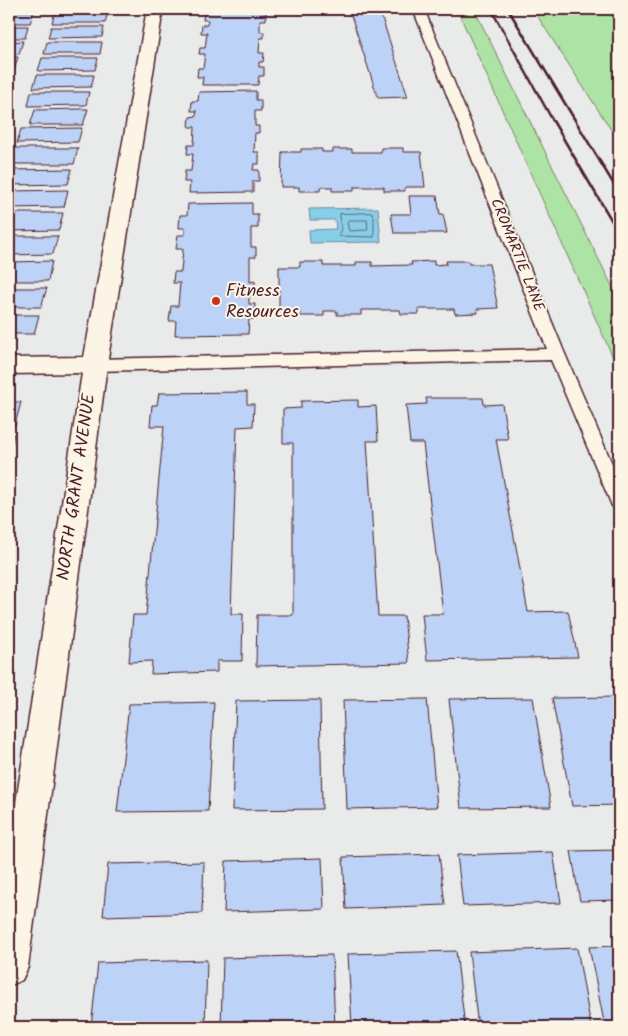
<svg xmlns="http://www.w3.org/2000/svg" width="628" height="1036" font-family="Kalam,sans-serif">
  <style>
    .green { fill: #ade3a5; stroke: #7c8168 }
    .water { fill: #87cee8; stroke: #6f889c }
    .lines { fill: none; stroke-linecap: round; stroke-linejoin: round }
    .shore { stroke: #626577; stroke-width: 1 }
    .building { fill: #bcd2f6; stroke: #4a1f2b }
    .service-casing { stroke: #4a1f2b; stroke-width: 3 }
    .minor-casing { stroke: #4a1f2b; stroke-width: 3 }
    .service { fill: #fcf5e5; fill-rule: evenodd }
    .minor { fill: #fcf5e5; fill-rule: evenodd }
    .rail { stroke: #4a1f2b; stroke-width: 2.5 }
    .poi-dot { fill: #c8321e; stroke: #fcf5e5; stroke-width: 2 }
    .labels { text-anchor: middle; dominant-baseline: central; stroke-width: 4; stroke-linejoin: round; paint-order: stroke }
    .far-street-label { font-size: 15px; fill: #4a1f2b; stroke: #fcf5e5 }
    .poi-label { font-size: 18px; fill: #4a1f2b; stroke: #fcf5e5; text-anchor: start }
    .street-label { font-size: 18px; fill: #4a1f2b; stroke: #fcf5e5 }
  </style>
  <rect width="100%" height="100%" fill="#e9eaea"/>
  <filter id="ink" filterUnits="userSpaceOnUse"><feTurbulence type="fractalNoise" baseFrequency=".02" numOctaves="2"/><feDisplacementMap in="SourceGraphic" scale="10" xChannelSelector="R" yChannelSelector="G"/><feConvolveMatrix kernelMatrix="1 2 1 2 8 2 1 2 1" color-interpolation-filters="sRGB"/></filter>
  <g filter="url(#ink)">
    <!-- green -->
    <g class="green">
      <path d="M457 9H474L619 300V371Z"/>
      <path d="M533 9H619V142L534 11Z"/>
    </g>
    <!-- water -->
    <path class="water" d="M378 208 381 242 310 243 309 230 336 229 335 220H310L309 209Z"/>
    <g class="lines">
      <!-- shore -->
      <g class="shore">
        <path d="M371 213 374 216V237L338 236 341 229 340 214Z"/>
        <path d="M349 220H367L368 230 349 231 347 222Z"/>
      </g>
    </g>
    <!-- building -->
    <g class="building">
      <path d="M209 9H260V12H266V20H260V32H264V38H260L259 53H264L263 62H259V67H264V76H259L258 85H202L203 77H197L198 68H203L205 54H199L200 48H205L207 33H201L202 25H207L208 20H203L204 12H209Z"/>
      <path d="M349 9H379L408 97 378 98Z"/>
      <path d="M9 11H34L30 23H9Z"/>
      <path d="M55 12H108L105 23H52Z"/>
      <path d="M9 26H28L25 38H9Z"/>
      <path d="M51 27H104L102 37 48 38Z"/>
      <path d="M23 41 19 54H9V42Z"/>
      <path d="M47 42H102L100 54H44Z"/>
      <path d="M9 57H18L14 71H9Z"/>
      <path d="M42 58H98L95 70 38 71Z"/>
      <path d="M37 75H94L91 87 33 88Z"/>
      <path d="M256 91V100H261V111H255V126H259V133H255L254 152H259V164H254L253 170H259V181H253V192L189 193 190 182H184L185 171H191L193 154H187L188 145H194L195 127H189L190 117 196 116 197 111H191L192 101H198L199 92Z"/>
      <path d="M31 92H89L86 105 28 106Z"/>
      <path d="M80 109H88L83 125H30L35 110Z"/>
      <path d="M82 128 78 142 17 143 21 129Z"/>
      <path d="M13 148H78L74 164H9Z"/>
      <path d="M381 148H403V152H421L425 187H405V191H384V187H354V191H332V187H320V191H299V187H281L282 152H301V149H322V152H333V149H352V152H381Z"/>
      <path d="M72 169 68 184 9 185V170Z"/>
      <path d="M68 190 64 207 9 208V191Z"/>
      <path d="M409 196H437L440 214H443L447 233H394L391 214H411Z"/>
      <path d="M252 203V214H258V228H251V247H256V257H250V282L255 281V296H249V304H255V319H249L248 334 175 335 176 321H169L171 306H178L180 283H173L174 272H181L183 249H176L178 235H185V228H179L180 215H187L188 204Z"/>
      <path d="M9 213H63L59 230 9 231Z"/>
      <path d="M9 236H58L53 254 9 255Z"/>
      <path d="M52 261 48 281H9V262Z"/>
      <path d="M434 261V265L447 264 446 261H468L469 264H489L498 308 477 309 478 313 455 314 454 309H419V314H401L400 310H361V315H337V311H324V316H300V311H279V267H300V262H323V266H356V262H372V266L412 265 411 262Z"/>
      <path d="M9 288H47L41 307H9Z"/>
      <path d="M9 315H39L34 334H9Z"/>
      <path d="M247 392V404H254L253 426 237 427 231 614H243L242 661H217V672L151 674 152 661 129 662 133 615H146L164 426H150L152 405H157L159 393Z"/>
      <path d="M426 398H483L484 405 502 404 508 439H496L528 612 568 611 578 657 427 660 422 614H443L423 443H410L406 405 427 404Z"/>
      <path d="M358 400V407L376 406 378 441H367L378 616H404L409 663 256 666 257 615H293V443H283V409L301 408V401Z"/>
      <path d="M9 402H21L15 425 9 426Z"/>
      <path d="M9 434H14L9 458Z"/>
      <path d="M619 697V805L572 806 552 698Z"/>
      <path d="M533 698 551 807 461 808 449 699Z"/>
      <path d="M427 699 437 807 347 809 343 700Z"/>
      <path d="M320 700 322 809 232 810 236 701Z"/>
      <path d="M214 702 208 811 117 812 129 704Z"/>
      <path d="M619 850V900L580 901 571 851Z"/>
      <path d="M553 852 561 903 463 906 457 855Z"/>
      <path d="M439 854 445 905 346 909 343 857Z"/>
      <path d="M322 858 324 909 224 912 226 861Z"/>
      <path d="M204 862 202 913 103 916 108 864Z"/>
      <path d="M619 946V1027H605L589 947Z"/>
      <path d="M577 948 591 1027H478L469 952Z"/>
      <path d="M456 951 465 1027H352L348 954Z"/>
      <path d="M332 955 335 1027H221L223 958Z"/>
      <path d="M207 960 205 1027H91L98 963Z"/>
    </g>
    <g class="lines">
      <!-- service casing -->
      <g class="service-casing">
        <path id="service" d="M413 9H424L565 354 619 480V508L612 506 610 501 551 360 95 371 89 369 87 365 89 361 95 359 547 349Z"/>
      </g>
      <!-- minor casing -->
      <g class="minor-casing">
        <path id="minor" d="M147 9H163L107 365 28 967 22 980 9 986V848L82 373 9 374V358L84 357Z"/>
      </g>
      <!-- service -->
      <use href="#service" class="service"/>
      <!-- minor -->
      <use href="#minor" class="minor"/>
      <!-- rail -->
      <g class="rail">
        <path d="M491 9 553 121 619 233"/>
        <path d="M508 9 619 193"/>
      </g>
    </g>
  </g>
  <!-- markers -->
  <circle class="poi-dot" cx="216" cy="301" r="5"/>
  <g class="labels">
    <!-- far-street labels -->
    <g class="far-street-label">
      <text transform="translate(517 255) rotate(68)">CROMARTIE LANE</text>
    </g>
    <!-- poi labels -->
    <g class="poi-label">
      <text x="226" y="291">Fitness<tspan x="226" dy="21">Resources</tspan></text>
    </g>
    <!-- street labels -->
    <g class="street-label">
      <text transform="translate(77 487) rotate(-82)">NORTH GRANT AVENUE</text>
    </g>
  </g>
  <!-- margin -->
  <rect width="628" height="1036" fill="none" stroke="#fcf5e5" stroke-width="30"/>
  <rect x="15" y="15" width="598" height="1006" fill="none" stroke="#4a1f2b" stroke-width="2" filter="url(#ink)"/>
</svg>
